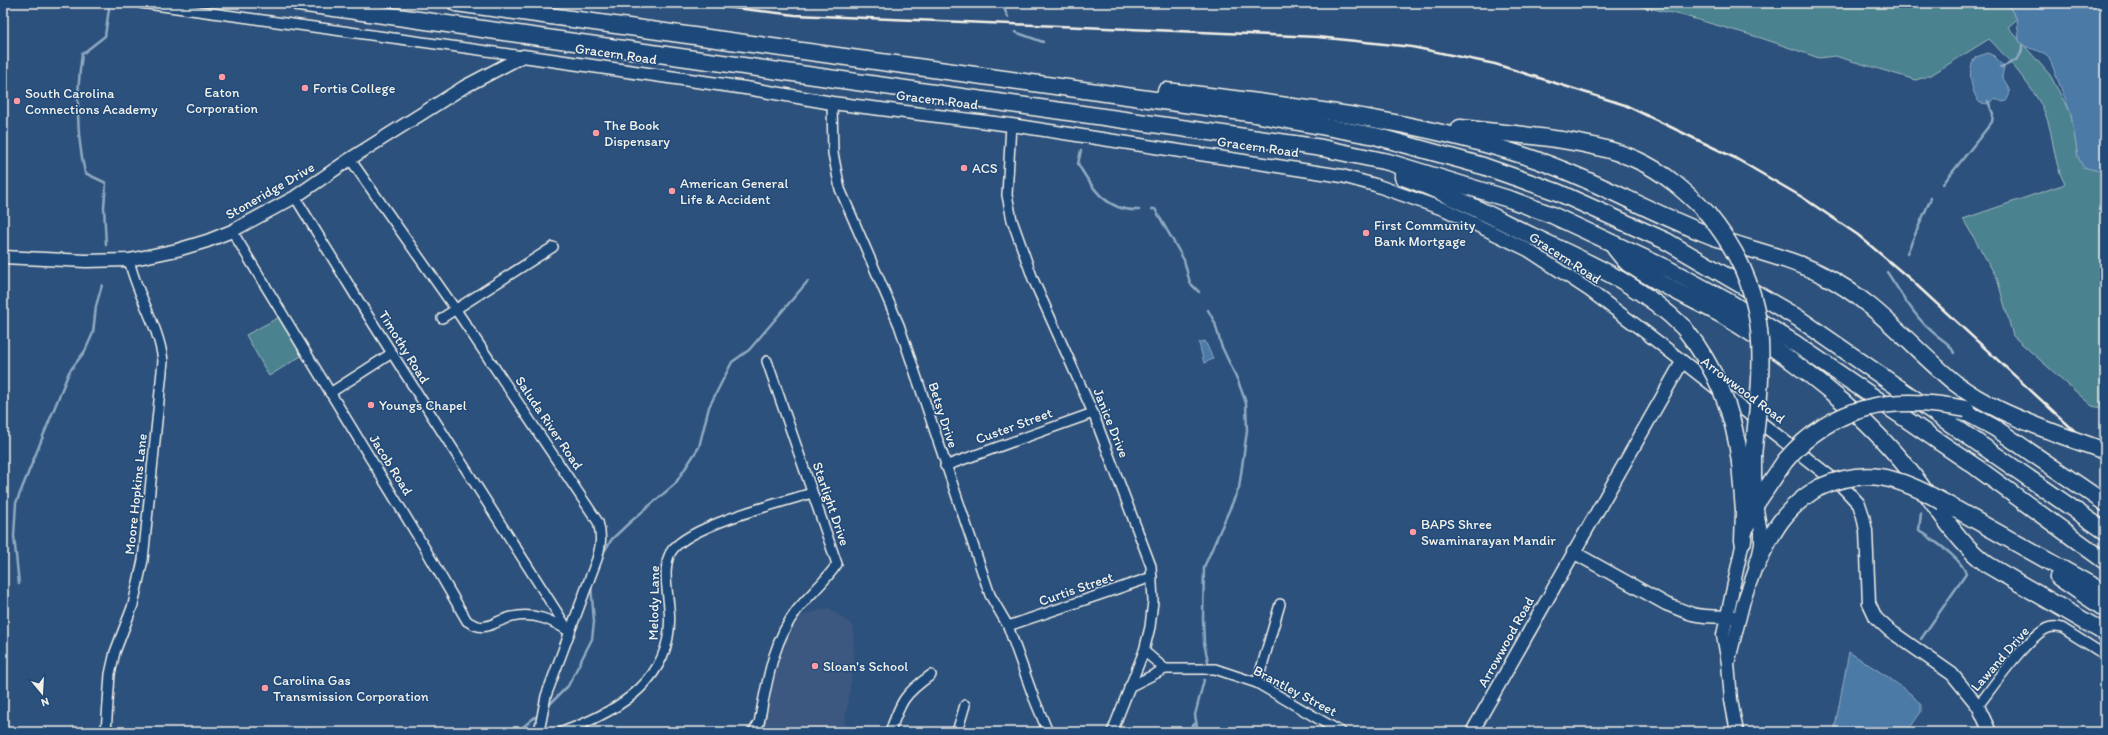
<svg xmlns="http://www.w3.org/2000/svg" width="2108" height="735" font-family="Itim,sans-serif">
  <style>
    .built { fill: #3e5980 }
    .green { fill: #4c8290; stroke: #a0babc }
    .water { fill: #4b7aa7; stroke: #8faac1 }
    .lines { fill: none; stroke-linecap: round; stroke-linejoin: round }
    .stream { stroke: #8faac1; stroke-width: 2.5 }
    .street-casing { stroke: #f4f1e8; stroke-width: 12 }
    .secondary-casing { stroke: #f4f1e8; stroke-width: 15 }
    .highway-casing { stroke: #f4f1e8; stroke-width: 19 }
    .street { stroke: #1f4a7a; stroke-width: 9 }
    .secondary { stroke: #1f4a7a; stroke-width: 12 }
    .highway { stroke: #1f4a7a; stroke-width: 16 }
    .rail { stroke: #f4f1e8; stroke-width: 2.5 }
    .highway-bridge-casing { stroke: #f4f1e8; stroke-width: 19; stroke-linecap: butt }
    .highway-bridge { stroke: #1f4a7a; stroke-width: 16 }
    .poi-dot { fill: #ff9aa2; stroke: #1f4a7a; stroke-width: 1.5 }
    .labels { text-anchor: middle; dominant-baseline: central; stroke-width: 3; stroke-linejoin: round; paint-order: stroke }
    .street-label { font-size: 14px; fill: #f4f1e8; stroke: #1f4a7a }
    .poi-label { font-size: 14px; fill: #f4f1e8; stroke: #1f4a7a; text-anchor: start }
  </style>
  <rect width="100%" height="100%" fill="#2d517d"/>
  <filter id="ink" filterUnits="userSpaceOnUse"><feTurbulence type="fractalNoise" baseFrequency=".025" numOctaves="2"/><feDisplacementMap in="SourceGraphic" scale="8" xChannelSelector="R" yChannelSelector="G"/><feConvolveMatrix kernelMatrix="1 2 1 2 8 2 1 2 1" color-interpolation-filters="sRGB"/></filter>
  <g filter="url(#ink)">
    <!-- built -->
    <path class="built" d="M829 608 853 626 854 661 843 732H758L766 719 779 653 801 616Z"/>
    <!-- green -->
    <g class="green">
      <path d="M1625 3H2007L2017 19 2008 27 2050 75 2071 114 2078 157 2095 170 2105 169V409L2092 406 2013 336 1997 278 1963 219 2065 184C2053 163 2054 135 2045 113 2036 91 2006 56 1989 39L1931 75 1916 80 1835 56 1819 58 1761 38 1681 15Z"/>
      <path d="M283 315 306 353 269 376 246 335Z"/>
    </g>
    <!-- water -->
    <g class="water">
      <path d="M2007 3H2105V169L2095 170 2083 167 2078 157 2071 114 2049 57C2040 48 2027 51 2019 41L2017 19Z"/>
      <path d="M1988 53 1994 56 2004 66 2002 77C2008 86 2013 92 2006 101L2003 102 1994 98 1989 104 1980 103C1971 93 1966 67 1976 57Z"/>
      <path d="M1205 341 1213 359 1204 363 1199 343Z"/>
      <path d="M1849 652 1888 677 1912 695 1921 705V712L1907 732H1834Z"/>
    </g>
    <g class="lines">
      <!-- stream -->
      <g class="stream">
        <path d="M1002 4 1008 17"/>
        <path d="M1015 32 1043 42"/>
        <path d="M2001 67C2012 63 2023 59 2022 45"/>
        <path d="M1081 150 1078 164C1092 188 1107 212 1139 210"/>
        <path d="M1943 184 1992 122 1993 114 1988 101"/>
        <path d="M1152 209H1155L1184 260 1190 283 1199 292"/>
        <path d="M106 245 104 207 106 183 85 173C76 133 76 95 82 54L105 36 109 9"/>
        <path d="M1907 253 1931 198"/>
        <path d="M1887 272C1901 293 1915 318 1935 334 1943 341 1950 343 1954 353"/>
        <path d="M1208 310 1215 323 1221 345 1238 381 1246 403 1247 431 1239 488 1204 567 1203 619 1204 643 1208 661"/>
        <path d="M603 553 612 539 629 523 675 484 699 447 709 407 732 362 749 350 808 281"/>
        <path d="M19 584 14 536 16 503 69 372 85 351 93 333 96 306 102 285"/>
        <path d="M1921 639 1966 574C1963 559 1931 539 1919 530L1921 513"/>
        <path d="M549 705 568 686 592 639 594 622 591 585"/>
        <path d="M517 732 535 717"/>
        <path d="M1185 732 1196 723"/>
        <path d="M1198 732 1195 715 1204 680"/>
      </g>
      <!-- street casing -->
      <g class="street-casing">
        <g id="street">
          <path d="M140 3 523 56"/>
          <path d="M832 103 833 153 840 189 899 325 990 595 1008 626 1033 696 1048 732"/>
          <path d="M1011 125 1007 195 1012 220 1033 279 1093 413 1151 566 1153 601 1150 627 1144 651 1112 732"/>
          <path d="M350 159 456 310 598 522C602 536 601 545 597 559L546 696 539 732"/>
          <path d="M295 197 360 303 567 628"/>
          <path d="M232 231 423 545 467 621C487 634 492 621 512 617 534 612 552 620 570 632"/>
          <path d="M442 318 553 247"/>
          <path d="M330 393 392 353"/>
          <path d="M945 466 1093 413"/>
          <path d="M1008 626 1152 577"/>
          <path d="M1144 651 1165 669"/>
          <path d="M1257 683 1280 604"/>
          <path d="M1129 687 1165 669H1215L1257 683 1341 732"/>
          <path d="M1978 706C1994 685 2023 643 2044 630 2050 626 2055 626 2062 628L2105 655"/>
          <path d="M106 732 110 674 115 652 133 605 143 560 163 361C159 325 137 296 129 260"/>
          <path d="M562 732C620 711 676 678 669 608 668 592 661 563 673 549 695 524 779 503 812 493"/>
          <path d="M753 732 759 723C767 684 772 642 797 610 810 594 826 581 837 564L767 361"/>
          <path d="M890 732C901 701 904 694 931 675"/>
          <path d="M957 732 965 705"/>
        </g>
      </g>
      <!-- secondary casing -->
      <g class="secondary-casing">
        <g id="secondary">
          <path d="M3 257 86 261 129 260 177 250 207 241 232 231 295 197 350 159 464 87 523 56 752 89 832 103 1011 125 1342 176 1375 185 1446 210 1528 250 1589 290 1645 332 1844 488 1859 504 1863 516 1866 531 1869 603 1876 618 1889 630 1952 674 1978 706 1990 732"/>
          <path d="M1573 552 1666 604C1674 607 1683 611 1692 614 1707 618 1724 616 1739 617"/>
          <path d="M1729 660 1744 600 1757 564 1761 544V532L1756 504"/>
          <path d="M1472 732 1682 362"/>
          <path d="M1737 732 1731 700 1728 663 1723 635 1743 541 1756 504"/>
        </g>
      </g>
      <!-- highway casing -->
      <g class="highway-casing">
        <g id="highway">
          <path d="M299 3 1322 148 1388 162 1512 200 1552 215 1670 270 1729 302 1796 344 1976 467 2105 561"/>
          <path d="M456 3 1249 113 1375 136 1483 166 1557 192 1666 241 1798 318 2105 531"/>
          <path d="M1166 91C1285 105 1410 118 1525 156 1587 176 1643 209 1704 233 1743 249 1786 256 1823 275 1875 301 1911 347 1955 383 1985 406 2019 419 2055 433"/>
          <path d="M1460 128C1514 135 1589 138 1637 160 1664 172 1686 192 1707 213"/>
          <path d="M1403 177C1448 193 1489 215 1532 236 1588 263 1639 283 1684 328"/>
          <path d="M1615 248C1619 253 1624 260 1629 264 1658 284 1691 298 1722 315 1765 340 1804 369 1842 401 1874 429 1905 462 1929 497 1947 522 1962 546 1988 565L2105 633"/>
          <path d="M1950 408 1969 414 1995 428 2105 503"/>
          <path d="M1753 456V477L1755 497"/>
          <path d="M1740 462 1744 511 1743 541"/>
          <path d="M1943 502 2105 593"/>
          <path d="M1756 504 1785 461"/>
          <path d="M1757 564C1773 530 1785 508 1818 488"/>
          <path d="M2058 577 2105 609"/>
        </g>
      </g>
      <!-- street -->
      <use href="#street" class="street"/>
      <!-- secondary -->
      <use href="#secondary" class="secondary"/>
      <!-- highway -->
      <use href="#highway" class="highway"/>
      <!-- rail -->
      <path class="rail" d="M691 3 795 15 1318 37 1412 47 1495 64 1625 105 1735 158 1802 197 1858 235 1910 279 2105 459"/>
      <!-- highway-bridge casing -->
      <g class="highway-bridge-casing">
        <g id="highway-bridge">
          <path d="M1707 213C1774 294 1763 359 1753 456"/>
          <path d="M1684 328C1716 368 1734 411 1740 462"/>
          <path d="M2055 433 2105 451"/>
          <path d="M1785 461C1834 403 1894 395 1966 409"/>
          <path d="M1818 488C1866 466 1899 477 1943 502"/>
        </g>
      </g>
      <!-- highway-bridge -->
      <use href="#highway-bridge" class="highway-bridge"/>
    </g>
  </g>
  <!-- markers -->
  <g class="poi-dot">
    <circle cx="222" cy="77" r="4"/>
    <circle cx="305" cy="88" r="4"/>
    <circle cx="17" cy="101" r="4"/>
    <circle cx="596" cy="133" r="4"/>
    <circle cx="964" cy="168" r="4"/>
    <circle cx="672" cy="191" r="4"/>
    <circle cx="1366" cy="233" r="4"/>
    <circle cx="371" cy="405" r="4"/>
    <circle cx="1413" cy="532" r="4"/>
    <circle cx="815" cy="666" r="4"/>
    <circle cx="265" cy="688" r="4"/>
  </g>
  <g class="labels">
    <!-- street labels -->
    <g class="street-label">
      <text transform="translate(616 54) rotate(8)">Gracern Road</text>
      <text transform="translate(937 100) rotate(7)">Gracern Road</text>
      <text transform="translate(1258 147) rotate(8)">Gracern Road</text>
      <text transform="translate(270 191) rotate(-30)">Stoneridge Drive</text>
      <text transform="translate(1565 258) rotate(33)">Gracern Road</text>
      <text transform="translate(404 347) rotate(58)">Timothy Road</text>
      <text transform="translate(1743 390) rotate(37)">Arrowwood Road</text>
      <text transform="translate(943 415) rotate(72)">Betsy Drive</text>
      <text transform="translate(549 423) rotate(56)">Saluda River Road</text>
      <text transform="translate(1111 423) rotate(68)">Janice Drive</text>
      <text transform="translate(1014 426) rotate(-20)">Custer Street</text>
      <text transform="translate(391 465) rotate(58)">Jacob Road</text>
      <text transform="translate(136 494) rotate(-84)">Moore Hopkins Lane</text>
      <text transform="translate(831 504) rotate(71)">Starlight Drive</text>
      <text transform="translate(1076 589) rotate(-19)">Curtis Street</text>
      <text transform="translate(654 603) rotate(-89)">Melody Lane</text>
      <text transform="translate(1506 642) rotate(-61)">Arrowwood Road</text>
      <text transform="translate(2000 659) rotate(-49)">Lawand Drive</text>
      <text transform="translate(1295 691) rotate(28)">Brantley Street</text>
    </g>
    <!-- poi labels -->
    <g class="poi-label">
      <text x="313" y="88">Fortis College</text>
      <text x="222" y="92" text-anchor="middle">Eaton<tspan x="222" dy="16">Corporation</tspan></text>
      <text x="25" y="93">South Carolina<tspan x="25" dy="16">Connections Academy</tspan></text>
      <text x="604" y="125">The Book<tspan x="604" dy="16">Dispensary</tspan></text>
      <text x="972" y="168">ACS</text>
      <text x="680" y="183">American General<tspan x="680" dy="16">Life &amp; Accident</tspan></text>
      <text x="1374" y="225">First Community<tspan x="1374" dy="16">Bank Mortgage</tspan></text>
      <text x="379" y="405">Youngs Chapel</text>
      <text x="1421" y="524">BAPS Shree<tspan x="1421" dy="16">Swaminarayan Mandir</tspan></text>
      <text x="823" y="666">Sloan's School</text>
      <text x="273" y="680">Carolina Gas<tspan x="273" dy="16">Transmission Corporation</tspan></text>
    </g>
  </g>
  <!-- margin -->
  <rect width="2108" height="735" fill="none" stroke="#1f4a7a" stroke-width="16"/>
  <rect x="8" y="8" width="2092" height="719" fill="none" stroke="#f4f1e8" stroke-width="1.5" filter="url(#ink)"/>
  <!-- north arrow -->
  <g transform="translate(42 693) rotate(162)" stroke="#1f4a7a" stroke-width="3" paint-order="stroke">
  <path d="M0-3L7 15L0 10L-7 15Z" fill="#f4f1e8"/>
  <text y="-6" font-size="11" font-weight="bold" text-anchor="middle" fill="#f4f1e8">N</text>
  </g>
</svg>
